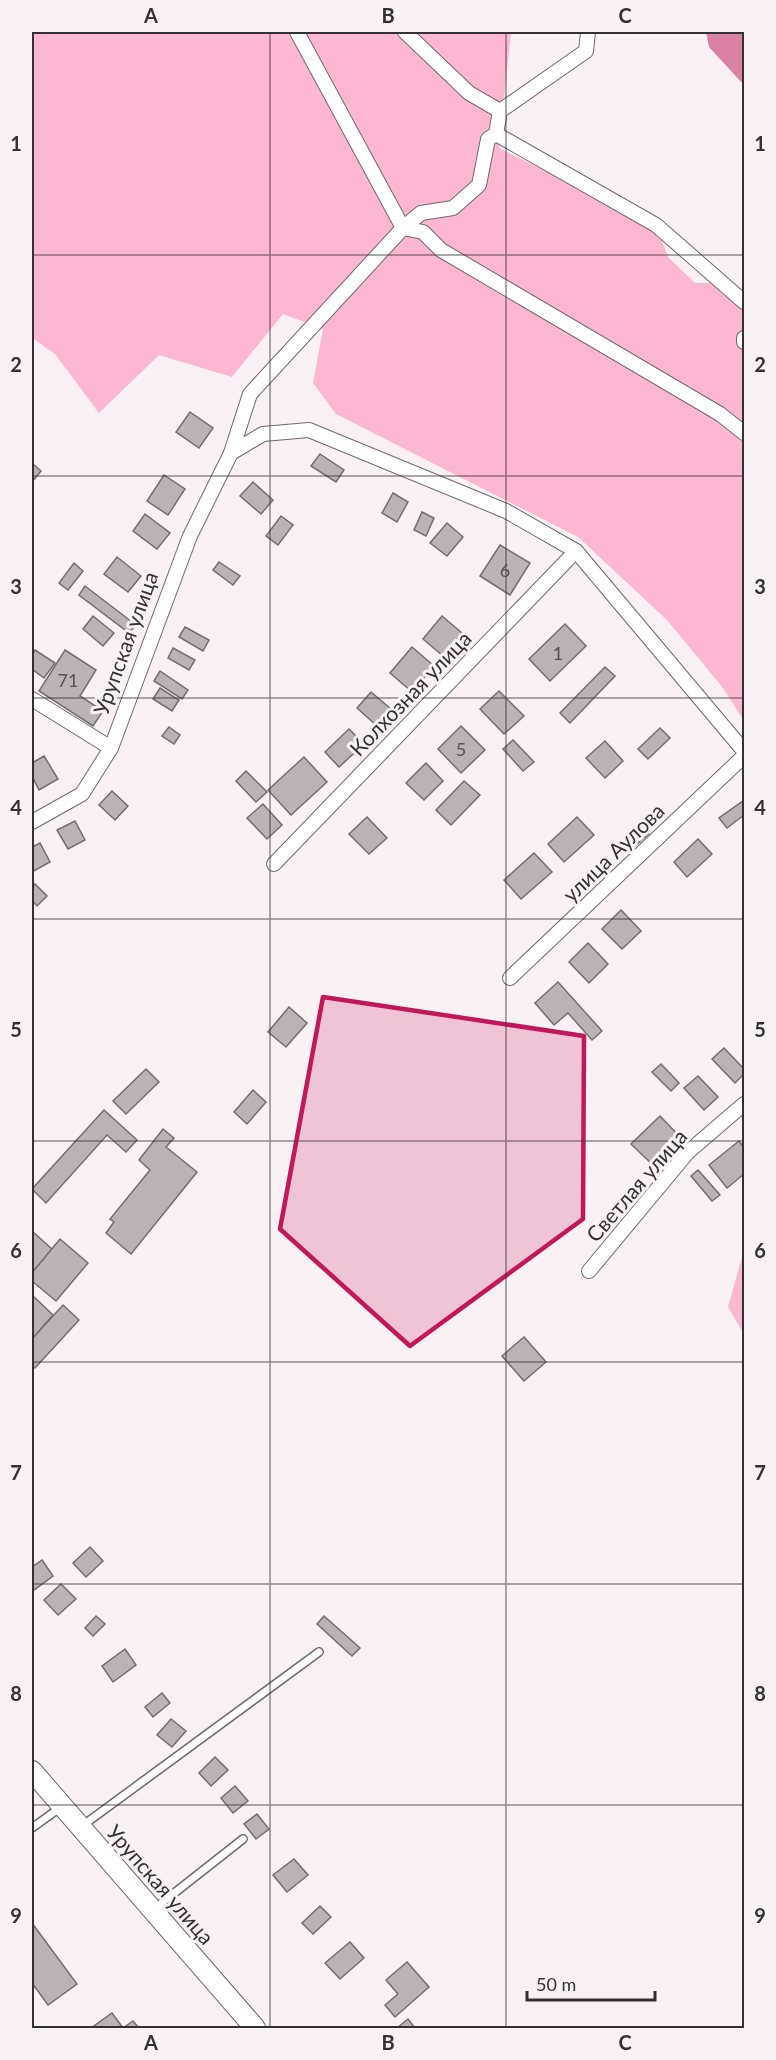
<svg xmlns="http://www.w3.org/2000/svg" width="776" height="2060" font-family="Lato,sans-serif">
  <style>
    .green { fill: #fdb7d0 }
    .water { fill: #db81a3 }
    .building { fill: #bbb3b6; stroke: #746d70; stroke-width: 1.5 }
    .lines { fill: none; stroke-linecap: round; stroke-linejoin: round }
    .lane-casing { stroke: #70696c; stroke-width: 10 }
    .street-casing { stroke: #70696c; stroke-width: 16 }
    .secondary-casing { stroke: #70696c; stroke-width: 22 }
    .lane { stroke: #fff; stroke-width: 7 }
    .street { stroke: #fff; stroke-width: 14 }
    .secondary { stroke: #fff; stroke-width: 20 }
    .marked { fill: #c2185b; fill-opacity: 0.2; stroke: #c2185b; stroke-width: 4.5; stroke-linejoin: round }
    .grid { fill: none; stroke: #343132; stroke-width: 1.5; stroke-opacity: 0.55 }
    .labels { text-anchor: middle; dominant-baseline: central; stroke-width: 6; stroke-linejoin: round; paint-order: stroke }
    .number-label { font-size: 18px; fill: #565253 }
    .street-label { font-size: 21px; fill: #343132; stroke: #faf1f4 }
    .neatline { fill: none; stroke: #343132; stroke-width: 2 }
    .grid-label { font-size: 20px; text-anchor: middle; font-weight: bold; fill: #343132 }
  </style>
  <rect width="100%" height="100%" fill="#faf1f4"/>
  <!-- green -->
  <g class="green">
    <path d="M32 32H511L499 148 656 225 668 257 695 283H734L744 301V721L723 688 667 620 578 537 336 414 313 383 323 329 283 314 232 377 159 355 99 413 55 354 32 338Z"/>
    <path d="M744 1250V1334L728 1307Z"/>
  </g>
  <!-- water -->
  <path class="water" d="M706 32H744V85L709 47Z"/>
  <!-- building -->
  <g class="building">
    <path d="M190 412 213 428 199 448 176 432Z"/>
    <path d="M320 454 344 470 336 482 311 466Z"/>
    <path d="M32 463 41 471 32 482Z"/>
    <path d="M164 475 185 489 168 515 147 501Z"/>
    <path d="M253 482 273 500 261 514 240 496Z"/>
    <path d="M393 493 408 502 397 522 382 513Z"/>
    <path d="M422 512 434 518 426 536 414 530Z"/>
    <path d="M145 514 170 533 157 549 133 531Z"/>
    <path d="M281 516 293 525 278 545 266 536Z"/>
    <path d="M447 523 463 537 447 556 430 543Z"/>
    <path d="M500 545 530 563 510 595 480 576Z"/>
    <path d="M117 557 141 576 128 592 104 574Z"/>
    <path d="M219 562 240 576 233 585 213 570Z"/>
    <path d="M74 563 83 571 68 590 59 583Z"/>
    <path d="M85 586 136 625 129 633 79 595Z"/>
    <path d="M93 616 114 633 103 646 83 629Z"/>
    <path d="M442 616 462 633 443 656 423 639Z"/>
    <path d="M565 624 586 646 550 681 529 659Z"/>
    <path d="M185 627 209 640 203 651 179 637Z"/>
    <path d="M412 647 434 666 412 692 390 673Z"/>
    <path d="M173 648 195 660 189 670 168 658Z"/>
    <path d="M35 650 55 663 44 678 32 669V655Z"/>
    <path d="M65 650 96 670 80 696 103 711 93 726 39 691Z"/>
    <path d="M605 667 615 676 570 723 560 713Z"/>
    <path d="M160 671 188 690 182 699 154 681Z"/>
    <path d="M160 688 179 700 172 711 153 699Z"/>
    <path d="M499 691 524 716 504 734 480 709Z"/>
    <path d="M371 692 391 709 377 726 357 708Z"/>
    <path d="M461 726 485 750 461 773 438 749Z"/>
    <path d="M169 727 180 735 174 744 162 736Z"/>
    <path d="M660 728 670 738 648 759 638 749Z"/>
    <path d="M349 729 364 744 339 767 325 752Z"/>
    <path d="M513 740 534 762 523 771 503 749Z"/>
    <path d="M605 741 623 761 605 778 586 758Z"/>
    <path d="M44 756 58 779 39 790 32 776V763Z"/>
    <path d="M304 757 327 782 291 815 268 790Z"/>
    <path d="M426 763 443 781 424 800 406 783Z"/>
    <path d="M246 771 267 792 256 802 236 781Z"/>
    <path d="M464 781 480 795 451 825 436 810Z"/>
    <path d="M112 791 128 806 115 820 99 805Z"/>
    <path d="M743 801 744 815 727 828 719 818Z"/>
    <path d="M263 804 282 825 267 839 247 818Z"/>
    <path d="M367 817 387 838 369 854 349 834Z"/>
    <path d="M577 817 594 835 564 862 548 844Z"/>
    <path d="M75 821 85 840 68 849 57 830Z"/>
    <path d="M643 827 649 834 635 846 630 839Z"/>
    <path d="M698 839 712 854 687 877 674 862Z"/>
    <path d="M40 843 50 862 32 872V847Z"/>
    <path d="M534 853 552 872 521 899 504 880Z"/>
    <path d="M35 884 47 896 37 906 32 900V888Z"/>
    <path d="M621 910 641 931 622 949 602 929Z"/>
    <path d="M588 943 608 964 589 983 569 962Z"/>
    <path d="M558 982 602 1031 592 1040 568 1013 554 1025 535 1003Z"/>
    <path d="M289 1007 307 1023 286 1047 268 1032Z"/>
    <path d="M724 1048 744 1069V1074L735 1083 712 1059Z"/>
    <path d="M661 1064 679 1083 671 1091 652 1072Z"/>
    <path d="M146 1069 159 1082 126 1114 113 1101Z"/>
    <path d="M698 1076 718 1097 704 1110 684 1088Z"/>
    <path d="M253 1090 266 1102 247 1124 234 1112Z"/>
    <path d="M104 1110 137 1140 126 1152 107 1135 46 1203 32 1189Z"/>
    <path d="M660 1116 682 1139 654 1166 631 1144Z"/>
    <path d="M163 1129 174 1138 166 1147 197 1172 131 1254 106 1233 114 1222 110 1219 150 1170 139 1160Z"/>
    <path d="M739 1141 744 1148V1174L727 1188 709 1165Z"/>
    <path d="M698 1170 720 1195 712 1201 691 1176Z"/>
    <path d="M32 1231 52 1249 32 1273Z"/>
    <path d="M60 1239 88 1263 56 1301 32 1281V1273Z"/>
    <path d="M32 1295 53 1315 32 1339Z"/>
    <path d="M63 1305 79 1320 35 1368 32 1365V1339Z"/>
    <path d="M524 1337 546 1362 524 1381 502 1356Z"/>
    <path d="M90 1547 103 1561 86 1577 73 1563Z"/>
    <path d="M42 1560 53 1576 34 1590 32 1586V1567Z"/>
    <path d="M61 1584 76 1599 58 1615 44 1600Z"/>
    <path d="M96 1616 105 1624 93 1636 85 1628Z"/>
    <path d="M324 1616 360 1648 352 1656 317 1624Z"/>
    <path d="M125 1649 136 1665 113 1682 102 1666Z"/>
    <path d="M162 1693 170 1703 153 1717 145 1707Z"/>
    <path d="M171 1719 186 1731 172 1747 157 1735Z"/>
    <path d="M215 1757 228 1770 211 1786 199 1773Z"/>
    <path d="M235 1786 248 1801 233 1813 221 1798Z"/>
    <path d="M257 1814 269 1829 256 1839 244 1824Z"/>
    <path d="M294 1859 308 1875 287 1892 273 1875Z"/>
    <path d="M320 1906 331 1917 313 1934 302 1923Z"/>
    <path d="M32 1923 77 1984 48 2005 32 1983Z"/>
    <path d="M350 1942 364 1958 340 1979 325 1963Z"/>
    <path d="M407 1962 429 1987 395 2017 385 2005 398 1994 386 1980Z"/>
    <path d="M112 2013 123 2028 133 2021 139 2028H91Z"/>
    <path d="M408 2019 415 2028H397Z"/>
  </g>
  <g class="lines">
    <!-- lane casing -->
    <g class="lane-casing">
      <g id="lane">
        <path d="M82 1826 319 1652"/>
        <path d="M32 1828 61 1807"/>
        <path d="M154 1909 243 1839"/>
      </g>
    </g>
    <!-- street casing -->
    <g class="street-casing">
      <g id="street">
        <path d="M297 32 403 228 423 232 441 250 720 414 744 433"/>
        <path d="M405 32 469 93 500 111"/>
        <path d="M496 134 500 111 586 51 588 32"/>
        <path d="M744 338V342"/>
        <path d="M231 453 263 434 309 430 506 511 576 551 744 751"/>
        <path d="M32 699 111 748"/>
        <path d="M32 822 82 794 111 748 190 536 231 453 250 394 403 228 421 213 453 208 479 185 488 139 496 134 656 225 744 302"/>
        <path d="M274 864 576 551"/>
        <path d="M510 978 744 756"/>
        <path d="M589 1271 688 1152 744 1104"/>
      </g>
    </g>
    <!-- secondary casing -->
    <g class="secondary-casing">
      <path id="secondary" d="M32 1771 255 2028"/>
    </g>
    <!-- lane -->
    <use href="#lane" class="lane"/>
    <!-- street -->
    <use href="#street" class="street"/>
    <!-- secondary -->
    <use href="#secondary" class="secondary"/>
  </g>
  <!-- marked area -->
  <path class="marked" d="M323 997 584 1036 583 1219 410 1346 280 1229Z"/>
  <!-- grid -->
  <path class="grid" d="M270 32V2028M506 32V2028M32 255H744M32 476H744M32 698H744M32 919H744M32 1141H744M32 1362H744M32 1584H744M32 1805H744"/>
  <g class="labels">
    <!-- number labels -->
    <g class="number-label">
      <text x="505" y="570">6</text>
      <text x="558" y="653">1</text>
      <text x="68" y="680">71</text>
      <text x="461" y="749">5</text>
    </g>
    <!-- street labels -->
    <g class="street-label">
      <text transform="translate(125 643) rotate(-70)">Урупская улица</text>
      <text transform="translate(410 693) rotate(-46)">Колхозная улица</text>
      <text transform="translate(613 852) rotate(-44)">улица Аулова</text>
      <text transform="translate(636 1185) rotate(-49)">Светлая улица</text>
      <text transform="translate(161 1884) rotate(49)">Урупская улица</text>
    </g>
  </g>
  <!-- border -->
  <rect width="776" height="2060" fill="none" stroke="#faf1f4" stroke-width="66"/>
  <!-- scale -->
  <path d="M527 1991v9h128v-9" fill="none" stroke="#343132" stroke-width="3"/>
  <text x="536" y="1991" font-size="18" fill="#343132" stroke="#faf1f4" stroke-width="4.5" paint-order="stroke">50 m</text>
  <rect x="33" y="33" width="710" height="1994" class="neatline"/>
  <g class="grid-label">
    <text x="151" y="23">A</text>
    <text x="388" y="23">B</text>
    <text x="625" y="23">C</text>
    <text x="16" y="151">1</text>
    <text x="760" y="151">1</text>
    <text x="16" y="372">2</text>
    <text x="760" y="372">2</text>
    <text x="16" y="594">3</text>
    <text x="760" y="594">3</text>
    <text x="16" y="815">4</text>
    <text x="760" y="815">4</text>
    <text x="16" y="1037">5</text>
    <text x="760" y="1037">5</text>
    <text x="16" y="1258">6</text>
    <text x="760" y="1258">6</text>
    <text x="16" y="1480">7</text>
    <text x="760" y="1480">7</text>
    <text x="16" y="1701">8</text>
    <text x="760" y="1701">8</text>
    <text x="16" y="1923">9</text>
    <text x="760" y="1923">9</text>
    <text x="151" y="2050">A</text>
    <text x="388" y="2050">B</text>
    <text x="625" y="2050">C</text>
  </g>
</svg>
